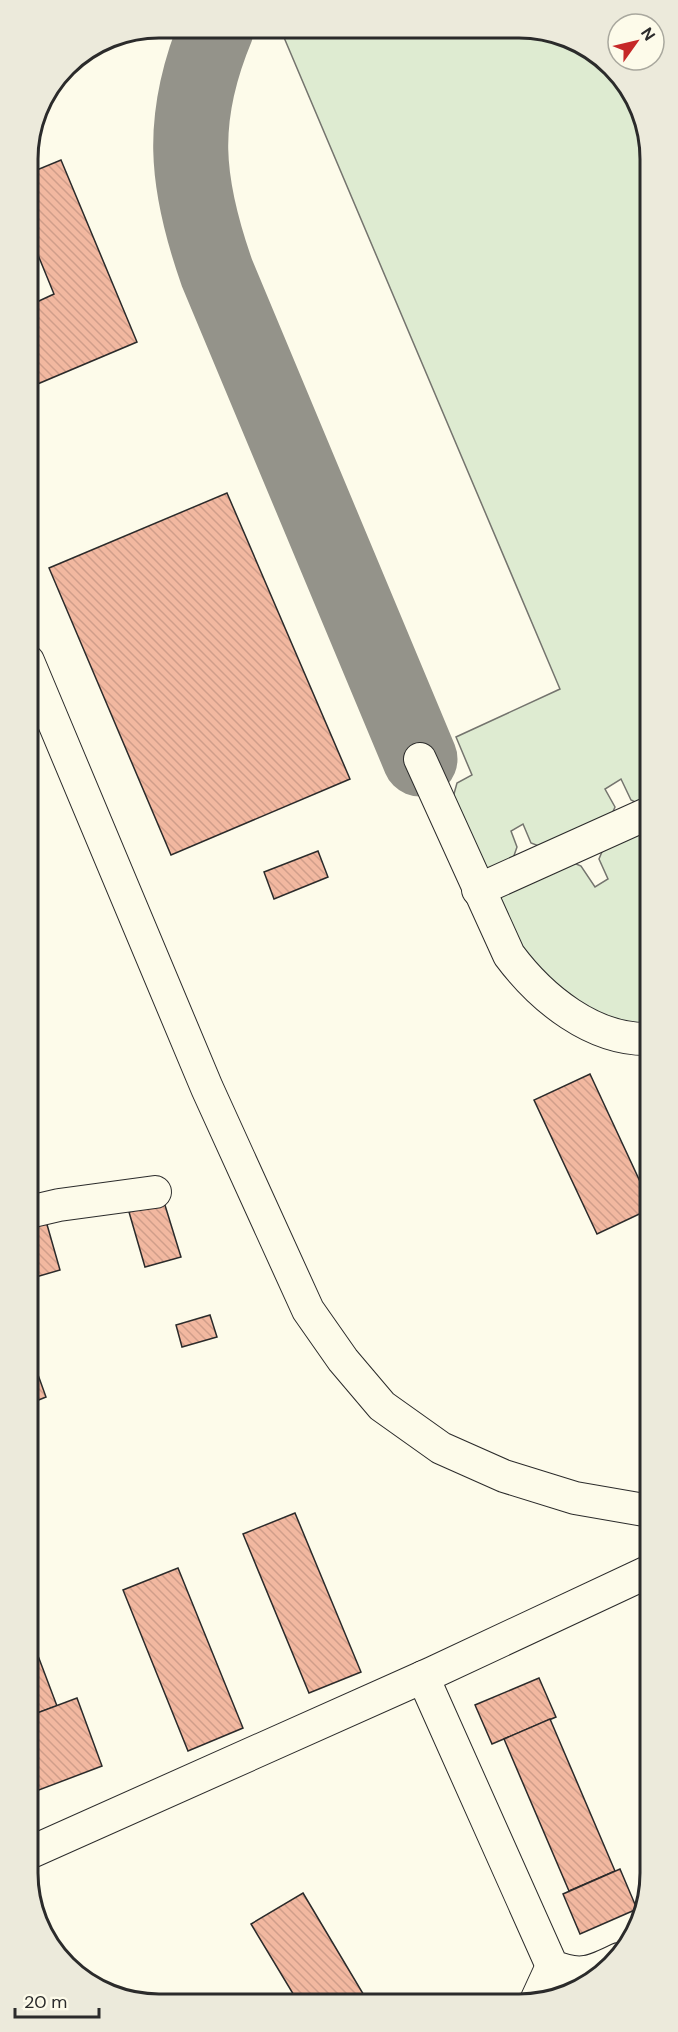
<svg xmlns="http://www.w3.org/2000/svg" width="678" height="2032" font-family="'DM Sans',sans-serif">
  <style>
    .grass { fill: #deebd1; stroke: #74746e; stroke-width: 1.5 }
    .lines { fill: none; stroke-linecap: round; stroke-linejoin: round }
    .taxiway { stroke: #94938a; stroke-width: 75 }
    .building { fill: url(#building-back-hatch); stroke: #2b2b2b; stroke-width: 1.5 }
    .minor-casing { stroke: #2b2b2b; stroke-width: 34 }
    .minor { stroke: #fdfbea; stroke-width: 32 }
    .rim { fill: none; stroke: #2b2b2b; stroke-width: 3 }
  </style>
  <defs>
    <pattern id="building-back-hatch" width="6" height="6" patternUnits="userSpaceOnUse" patternTransform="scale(1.5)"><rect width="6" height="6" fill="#f2b8a0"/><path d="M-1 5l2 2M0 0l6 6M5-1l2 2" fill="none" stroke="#d09e8a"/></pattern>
  </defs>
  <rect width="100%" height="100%" fill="#fdfbea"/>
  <!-- grass -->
  <g class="grass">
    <path d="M280 28 546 30 613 66 649 133V805L645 807 631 800 621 779 605 789 615 807 608 823 549 850 531 843 523 824 511 831 517 847 510 867 495 874 478 864 452 801 457 783 472 775 456 737 560 689Z"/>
    <path d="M649 822 650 1030 603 1022 529 967 498 894 565 859 581 866 595 887 608 879 599 859 606 842Z"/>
  </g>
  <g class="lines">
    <!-- taxiway -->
    <path class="taxiway" d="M217 27C179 118 185 182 217 273L420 759"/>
  </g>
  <!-- building -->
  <g class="building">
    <path d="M61 160 137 342 28 388V306L54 294 38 255 27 259V174Z"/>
    <path d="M227 493 350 779 171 855 49 568Z"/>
    <path d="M318 851 328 877 274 899 264 872Z"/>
    <path d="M590 1074 650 1203V1209L597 1234 534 1100Z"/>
    <path d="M164 1202 181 1257 145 1267 129 1212Z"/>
    <path d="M46 1221 60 1270 29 1279V1226Z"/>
    <path d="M210 1315 217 1337 182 1347 176 1325Z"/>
    <path d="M32 1358 46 1397 29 1404V1359Z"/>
    <path d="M295 1513 361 1672 309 1693 243 1534Z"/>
    <path d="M178 1568 243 1728 188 1751 123 1590Z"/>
    <path d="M29 1632 57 1706 29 1716Z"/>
    <path d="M539 1678 556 1717 492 1744 475 1705Z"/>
    <path d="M77 1698 102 1766 31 1793 29 1716Z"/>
    <path d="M550 1719 615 1871 569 1891 504 1739Z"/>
    <path d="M620 1869 637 1909 580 1934 563 1894Z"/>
    <path d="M303 1893 368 2002H298L251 1924Z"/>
  </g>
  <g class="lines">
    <!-- minor casing -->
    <g class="minor-casing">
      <g id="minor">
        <path d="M28 661 207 1088 308 1310 343 1360 382 1406 441 1448 504 1476 575 1498 650 1511"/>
        <path d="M420 759 509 955C541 998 593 1041 650 1039"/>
        <path d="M478 890 649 813"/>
        <path d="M29 1212 59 1205 155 1192"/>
        <path d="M423 1677 552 1966C580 1978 593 1972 619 1959"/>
        <path d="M29 1853 432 1673 650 1571"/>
        <path d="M535 2003 552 1966"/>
      </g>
    </g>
    <!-- minor -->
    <use href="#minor" class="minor"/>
  </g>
  <!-- crop -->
  <path d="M0 0H678V2032H0ZM159 38H519A121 121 0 0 1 640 159V1873A121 121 0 0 1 519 1994H159A121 121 0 0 1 38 1873V159A121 121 0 0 1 159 38Z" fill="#eceadb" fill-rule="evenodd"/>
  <path class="rim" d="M159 38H519A121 121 0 0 1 640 159V1873A121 121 0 0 1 519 1994H159A121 121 0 0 1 38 1873V159A121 121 0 0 1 159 38Z"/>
  <!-- north arrow -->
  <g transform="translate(636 42) rotate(56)"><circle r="28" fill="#fdfbea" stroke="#a9a89e" stroke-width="1.5"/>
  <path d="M0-4.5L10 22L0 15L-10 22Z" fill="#c62828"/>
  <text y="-9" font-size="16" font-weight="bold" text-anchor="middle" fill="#2b2b2b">N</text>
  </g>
  <!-- scale -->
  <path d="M15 2008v9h84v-9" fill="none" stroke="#2b2b2b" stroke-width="3"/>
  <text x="24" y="2008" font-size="18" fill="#2b2b2b" stroke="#fdfbea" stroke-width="4.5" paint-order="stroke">20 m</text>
</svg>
